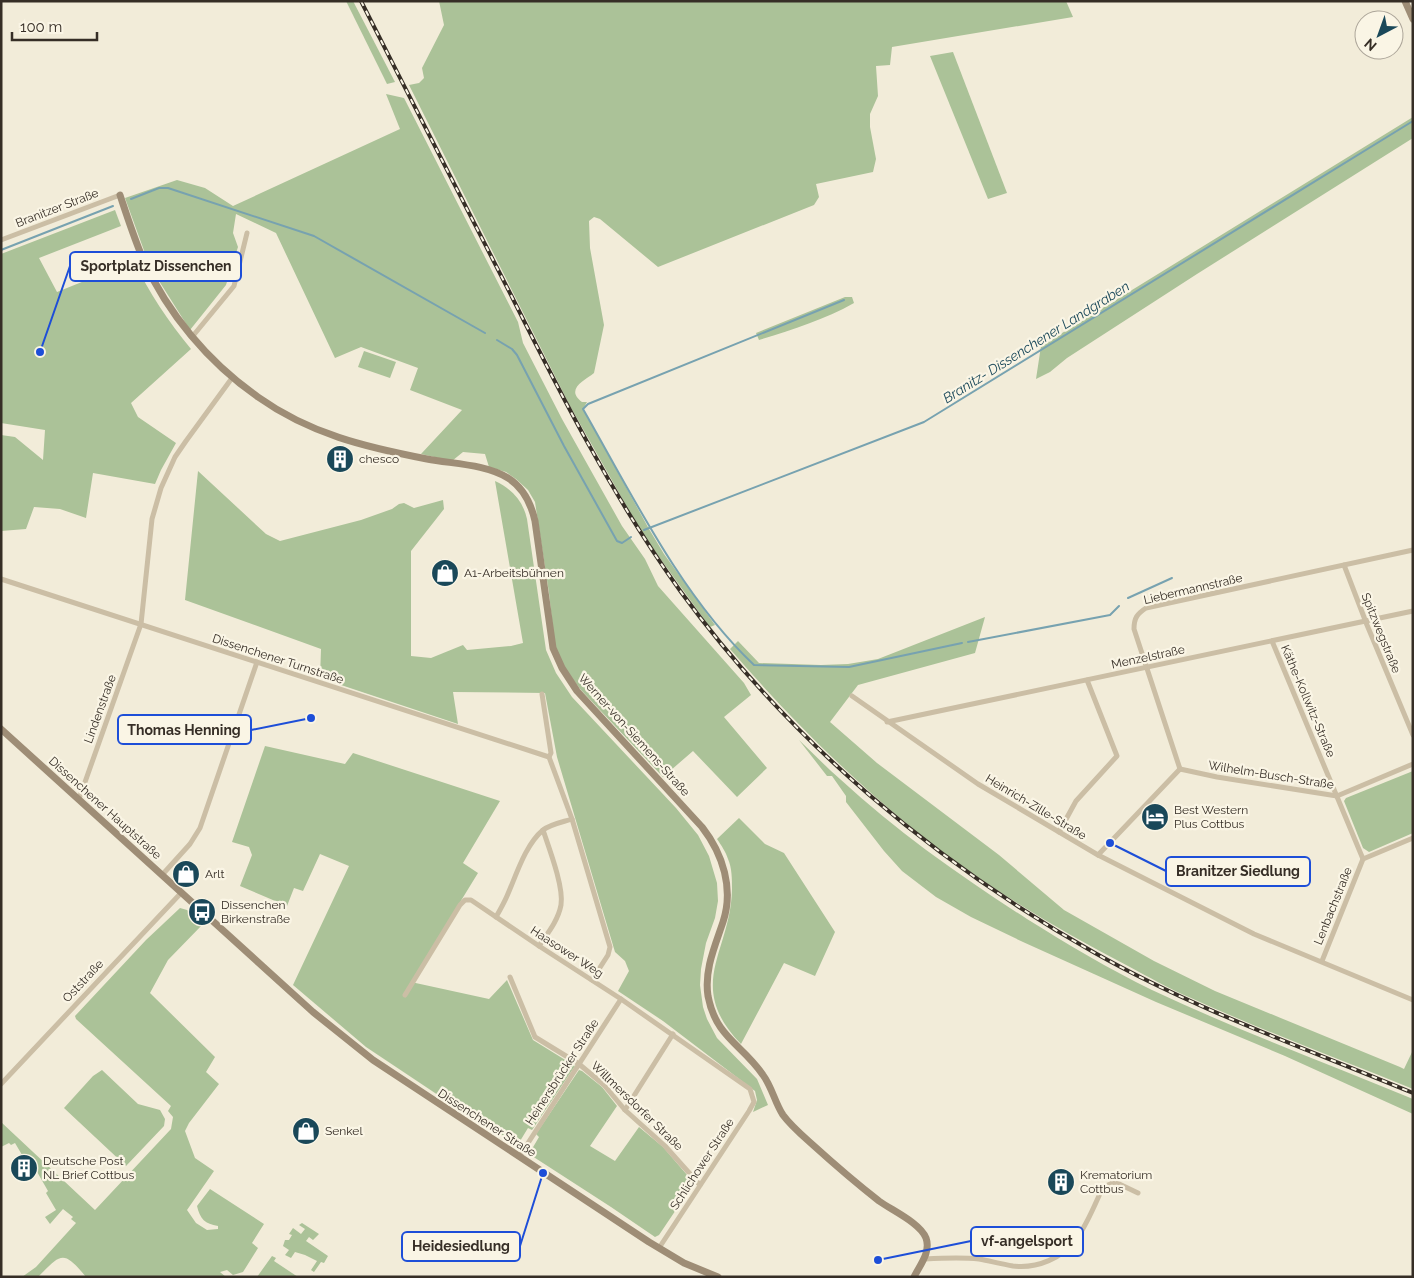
<svg xmlns="http://www.w3.org/2000/svg" width="1414" height="1278" font-family="Raleway,sans-serif">
  <style>
    .green { fill: #abc298 }
    .lines { fill: none; stroke-linecap: round; stroke-linejoin: round }
    .stream { stroke: #77a2b0; stroke-width: 2 }
    .street { stroke: #cbbea5; stroke-width: 5 }
    .secondary { stroke: #9e8d76; stroke-width: 7 }
    .rail-casing { stroke: #362e26; stroke-width: 4 }
    .rail { stroke: #faf5e5; stroke-width: 2; stroke-dasharray: 5.5; stroke-linecap: butt }
    .labels { text-anchor: middle; dominant-baseline: central; stroke-width: 4.5; stroke-linejoin: round; paint-order: stroke }
    .street-label { font-size: 12px; fill: #362e26; stroke: #faf5e5 }
    .poi-label { font-size: 12px; fill: #362e26; stroke: #faf5e5; text-anchor: start }
    .water-label { font-size: 14px; font-style: italic; fill: #1a4859; stroke: #faf5e5 }
    .leader { fill: none; stroke: #1d4ed8; stroke-width: 2 }
    .callout-dot { fill: #1d4ed8; stroke: #faf5e5; stroke-width: 2 }
    .callout { fill: #faf5e5; stroke: #1d4ed8; stroke-width: 2 }
    .callout-label { font-size: 14px; text-anchor: middle; font-weight: bold; fill: #362e26 }
  </style>
  <rect width="100%" height="100%" fill="#f2ecd9"/>
  <!-- green -->
  <g class="green">
    <path d="M346 1H353L395 82 387 84Z"/>
    <path d="M439 1H1066L1073 17 892 47 890 65 876 66 878 96 870 114V127L876 159 873 172 816 184 819 197 814 205 658 267 600 219 594 217 589 221 590 248 604 325 594 373C584 381 565 389 582 402H587L583 409 649 529 664 554 715 625 710 627 701 615 641 532 570 406 409 85 419 83 424 78 422 68 444 25Z"/>
    <path d="M953 52 1007 193 988 199 930 56Z"/>
    <path d="M386 94 404 98 518 322 523 343 562 419 622 526 645 559 658 586 744 683 751 695 724 717 767 768 737 797 693 751 663 777 581 690 567 672 555 647 549 593 535 502 528 490 516 479 506 472 489 467 485 454 463 452 452 461 421 454 462 410 410 390 418 368 361 347 335 358 276 233 236 214 233 233 238 247 226 285 190 330 154 273 146 256 125 198 177 180 205 188 233 206 400 129Z"/>
    <path d="M1413 117V138L1197 274 1067 358 1050 372 1036 379 1041 346Z"/>
    <path d="M115 210 121 226 39 258 57 292 134 261C149 293 168 321 191 349L131 403 138 417 176 443 161 470 155 484 93 473 86 518 60 509 34 507 26 529 1 531V435L15 437 43 460 45 430 1 423V254Z"/>
    <path d="M845 297H852L854 303C824 320 791 330 759 340L756 333Z"/>
    <path d="M364 351 396 362 390 378 358 367Z"/>
    <path d="M198 471 266 534 280 541 361 520 392 509 399 504 404 503 414 508 443 500 444 509 411 551V656L431 658 463 645 467 650 511 646 523 643 495 481C512 489 523 501 527 519L546 650 556 673 572 697 676 808 698 835 709 856 717 883 718 901 715 918 706 943 701 969 700 985 703 1007 707 1019 717 1038 757 1079 768 1105 753 1112 757 1100 755 1091 663 1021 618 991 629 971 625 961 615 952 557 757 545 693 453 692 458 724 320 678 321 649 185 600Z"/>
    <path d="M985 617 975 653 858 685 830 722 877 763 999 855 1064 910 1154 961 1215 991 1400 1067 1404 1069 1413 1050V1089C1339 1059 1264 1031 1191 998 1169 989 1149 977 1128 966 1053 927 978 882 912 828 846 774 785 713 730 649L738 641 759 663 821 665 848 664 878 659Z"/>
    <path d="M799 740C813 753 826 767 840 779 897 832 962 877 1027 919 1067 944 1109 969 1152 990 1237 1030 1326 1063 1413 1099V1114L1285 1056 1156 1002 1023 942 971 917 936 897 902 871 884 851 846 802V796L832 776H827Z"/>
    <path d="M265 746 345 764 353 753 500 801 463 863 478 873 411 982 489 999 507 980 533 1040 575 1066 532 1130 528 1128 517 1146 490 1126 480 1123 366 1047 293 985 349 866 320 854 303 891 294 888 287 906 240 886 252 855 249 847 232 842Z"/>
    <path d="M1413 771V833L1369 852 1363 848 1344 801 1346 798Z"/>
    <path d="M739 818 765 844 784 853 835 932 815 976 784 963 741 1044C684 985 731 952 732 889 732 879 732 868 728 859 726 852 721 845 717 839Z"/>
    <path d="M180 908 187 910 203 924 168 960 150 993 215 1057 206 1072 219 1084 189 1123 185 1131 195 1158 214 1171 187 1210 196 1223 207 1230 218 1229V1226C205 1224 200 1219 197 1206L210 1189 264 1224 252 1243 258 1248 243 1272 233 1275 227 1270 220 1272 226 1277H86C63 1249 61 1254 38 1277H22L36 1267 76 1223 71 1219 73 1217 63 1209 50 1224 45 1217 56 1210 46 1193 48 1191 32 1163 28 1165 15 1143 11 1145 9 1143 1 1147V1122L95 1210 171 1129 173 1117 168 1111 171 1106 76 1019 75 1016 146 940Z"/>
    <path d="M102 1070 138 1104 160 1110 165 1119 164 1126 126 1166 64 1108 93 1076Z"/>
    <path d="M579 1070 582 1071 602 1087 617 1106 590 1146 615 1161 639 1127 663 1147 694 1183 659 1235 655 1237 611 1207 529 1154 539 1137 536 1134Z"/>
    <path d="M302 1223 319 1234 313 1240 309 1237 306 1241 328 1256 324 1263 321 1262 314 1272 311 1270 317 1261 305 1255 295 1252 291 1258 285 1255 289 1250 283 1246 285 1240H289L292 1235 289 1234 293 1228 301 1234 305 1229 299 1225Z"/>
    <path d="M272 1256 276 1258 274 1261 298 1277H257Z"/>
  </g>
  <g class="lines">
    <!-- stream -->
    <g class="stream">
      <path d="M131 199 159 188H168L314 236 485 333"/>
      <path d="M1 250 113 206"/>
      <path d="M844 300 588 404 583 409C632 495 682 597 754 665L849 667 962 643"/>
      <path d="M497 340 512 349 517 355 564 446 617 541 622 543 631 537"/>
      <path d="M644 530 924 422 1413 121"/>
      <path d="M1128 598 1172 578"/>
      <path d="M968 642 1110 615 1119 606"/>
    </g>
    <!-- street -->
    <g class="street">
      <path d="M1 240 120 195"/>
      <path d="M192 337 234 286 247 233"/>
      <path d="M1344 565 1367 625 1413 735"/>
      <path d="M1 579 549 757"/>
      <path d="M1272 641 1363 859"/>
      <path d="M542 694 551 753 549 757 572 819 610 947 608 955 592 980"/>
      <path d="M852 696 978 784 1098 855 1254 934 1413 1000"/>
      <path d="M887 722 1413 611"/>
      <path d="M1180 769 1134 629C1134 618 1137 614 1146 608L1413 550"/>
      <path d="M1180 769 1217 777 1337 796 1413 764"/>
      <path d="M79 799 141 624 152 519 161 488 175 457 186 441 232 378"/>
      <path d="M1059 832 1076 801 1117 756 1087 680"/>
      <path d="M1098 855 1180 769"/>
      <path d="M162 875 190 844 200 828 257 662"/>
      <path d="M496 917C500 910 504 903 507 896 516 876 525 845 543 830 551 824 563 822 572 819"/>
      <path d="M539 946C547 934 558 921 561 905 564 887 549 848 543 830"/>
      <path d="M1322 961 1363 859 1413 838"/>
      <path d="M510 977 535 1037 579 1064 604 1085 625 1110 665 1146 700 1185"/>
      <path d="M405 995 460 905 465 900H471L539 946 621 999 750 1089 754 1102 749 1111 659 1248"/>
      <path d="M1 1084 181 893"/>
      <path d="M625 1110 673 1034"/>
      <path d="M519 1157 621 999"/>
      <path d="M925 1259C942 1258 961 1257 979 1259 990 1261 1001 1264 1013 1266 1037 1269 1063 1258 1077 1238 1088 1223 1095 1204 1103 1187L1115 1182 1138 1193"/>
    </g>
    <!-- secondary -->
    <g class="secondary">
      <path d="M1405 1 1413 19"/>
      <path d="M120 195C127 216 134 238 143 259 168 314 208 362 258 397 310 434 365 447 427 459 453 464 485 464 508 478 524 488 531 503 535 521L553 648 562 668 577 691 702 827C723 854 734 889 723 922 715 946 704 970 708 996 716 1038 742 1044 763 1075 772 1087 775 1103 783 1115 791 1126 803 1136 813 1145 834 1164 856 1183 879 1201 893 1211 920 1223 926 1238 931 1252 920 1265 914 1277"/>
      <path d="M1 729 313 1012 373 1060 649 1242 684 1263 718 1277"/>
    </g>
    <!-- rail casing -->
    <g class="rail-casing">
      <path id="rail" d="M361 1C411 100 462 199 512 297 563 399 614 499 681 592 790 741 934 862 1095 953 1194 1009 1307 1049 1413 1093"/>
    </g>
    <!-- rail -->
    <use href="#rail" class="rail"/>
  </g>
  <!-- icons -->
  <defs>
    <g id="building-disc" transform="scale(1.4375)"><circle r="9.5" fill="#1a4859" stroke="#faf5e5"/><path d="M-4-6H4V6H1V3H-1V6H-4ZM-2.5-4.3h1.7v1.8h-1.7ZM.8-4.3h1.7v1.8H.8ZM-2.5-1h1.7V.8h-1.7ZM.8-1h1.7V.8H.8Z" fill="#fff"/></g>
    <g id="shop-disc" transform="scale(1.4375)"><circle r="9.5" fill="#1a4859" stroke="#faf5e5"/><path d="M-5-2.5h2.3a2.7 3.5 0 0 1 5.4 0H5L5.5 6h-11ZM-1.5-2.5h3a1.5 2.3 0 0 0-3 0Z" fill="#fff"/></g>
    <g id="hotel-disc" transform="scale(1.4375)"><circle r="9.5" fill="#1a4859" stroke="#faf5e5"/><path d="M-6-4.5h1.5V1H6V5H4.5V3h-9V5H-6ZM-4 0a1.8 1.8 0 1 1 3.6 0ZM.5 0V-2.5h3Q6-2.5 6 0Z" fill="#fff"/></g>
    <g id="bus-disc" transform="scale(1.4375)"><circle r="9.5" fill="#1a4859" stroke="#faf5e5"/><path d="M-5-6H5V4H4V6H2V4H-2V6H-4V4H-5ZM-3.5-4V0h7V-4ZM-3.5 1.2v1.5H-2V1.2ZM2 1.2v1.5H3.5V1.2Z" fill="#fff"/></g>
  </defs>
  <g fill-rule="evenodd">
    <use href="#building-disc" x="340" y="459"/>
    <use href="#shop-disc" x="445" y="573"/>
    <use href="#hotel-disc" x="1155" y="817"/>
    <use href="#shop-disc" x="186" y="874"/>
    <use href="#bus-disc" x="202" y="912"/>
    <use href="#shop-disc" x="306" y="1131"/>
    <use href="#building-disc" x="24" y="1168"/>
    <use href="#building-disc" x="1061" y="1182"/>
  </g>
  <g class="labels">
    <!-- street labels -->
    <g class="street-label">
      <text transform="translate(57 208) rotate(-21)">Branitzer Straße</text>
      <text transform="translate(1193 589) rotate(-13)">Liebermannstraße</text>
      <text transform="translate(1381 633) rotate(68)">Spitzwegstraße</text>
      <text transform="translate(1148 657) rotate(-12)">Menzelstraße</text>
      <text transform="translate(278 659) rotate(18)">Dissenchener Turnstraße</text>
      <text transform="translate(1308 701) rotate(67)">Käthe-Kollwitz-Straße</text>
      <text transform="translate(100 709) rotate(-70)">Lindenstraße</text>
      <text transform="translate(634 735) rotate(48)">Werner-von-Siemens-Straße</text>
      <text transform="translate(1271 775) rotate(9)">Wilhelm-Busch-Straße</text>
      <text transform="translate(1036 807) rotate(31)">Heinrich-Zille-Straße</text>
      <text transform="translate(105 808) rotate(42)">Dissenchener Hauptstraße</text>
      <text transform="translate(1333 906) rotate(-68)">Lenbachstraße</text>
      <text transform="translate(567 952) rotate(33)">Haasower Weg</text>
      <text transform="translate(83 981) rotate(-47)">Oststraße</text>
      <text transform="translate(562 1072) rotate(-57)">Heinersbrücker Straße</text>
      <text transform="translate(637 1106) rotate(44)">Willmersdorfer Straße</text>
      <text transform="translate(487 1123) rotate(33)">Dissenchener Straße</text>
      <text transform="translate(702 1164) rotate(-57)">Schlichower Straße</text>
    </g>
    <!-- poi labels -->
    <g class="poi-label">
      <text x="359" y="459">chesco</text>
      <text x="464" y="573">A1-Arbeitsbühnen</text>
      <text x="1174" y="810">Best Western<tspan x="1174" dy="14">Plus Cottbus</tspan></text>
      <text x="205" y="874">Arlt</text>
      <text x="221" y="905">Dissenchen<tspan x="221" dy="14">Birkenstraße</tspan></text>
      <text x="325" y="1131">Senkel</text>
      <text x="43" y="1161">Deutsche Post<tspan x="43" dy="14">NL Brief Cottbus</tspan></text>
      <text x="1080" y="1175">Krematorium<tspan x="1080" dy="14">Cottbus</tspan></text>
    </g>
    <!-- water labels -->
    <g class="water-label">
      <text transform="translate(1036 342) rotate(-32)">Branitz- Dissenchener Landgraben</text>
    </g>
  </g>
  <!-- callouts -->
  <path class="leader" d="M40 352L70 266M311 718L251 730M1110 843L1166 871M878 1260L971 1241M543 1173L520 1246"/>
  <g class="callout-dot">
    <circle cx="40" cy="352" r="5"/>
    <circle cx="311" cy="718" r="5"/>
    <circle cx="1110" cy="843" r="5"/>
    <circle cx="878" cy="1260" r="5"/>
    <circle cx="543" cy="1173" r="5"/>
  </g>
  <g class="callout">
    <rect x="70" y="252" width="171" height="29" rx="5"/>
    <rect x="118" y="715" width="133" height="29" rx="5"/>
    <rect x="1166" y="857" width="144" height="29" rx="5"/>
    <rect x="971" y="1227" width="112" height="29" rx="5"/>
    <rect x="402" y="1232" width="118" height="29" rx="5"/>
  </g>
  <g class="callout-label">
    <text x="156" y="271">Sportplatz Dissenchen</text>
    <text x="184" y="735">Thomas Henning</text>
    <text x="1238" y="876">Branitzer Siedlung</text>
    <text x="1027" y="1246">vf-angelsport</text>
    <text x="461" y="1251">Heidesiedlung</text>
  </g>
  <!-- border -->
  <rect width="1414" height="1278" fill="none" stroke="#362e26" stroke-width="5"/>
  <!-- north arrow -->
  <g transform="translate(1379 35) rotate(221)"><circle r="24" fill="#faf5e5" stroke="#aca599"/>
  <path d="M0-4L9 19L0 12L-9 19Z" fill="#1a4859"/>
  <text y="-8" font-size="14" font-weight="bold" text-anchor="middle" fill="#362e26">N</text>
  </g>
  <!-- scale -->
  <path d="M12 32v8h85v-8" fill="none" stroke="#362e26" stroke-width="2.5"/>
  <text x="20" y="32" font-size="15" fill="#362e26" stroke="#faf5e5" stroke-width="4" paint-order="stroke">100 m</text>
</svg>
